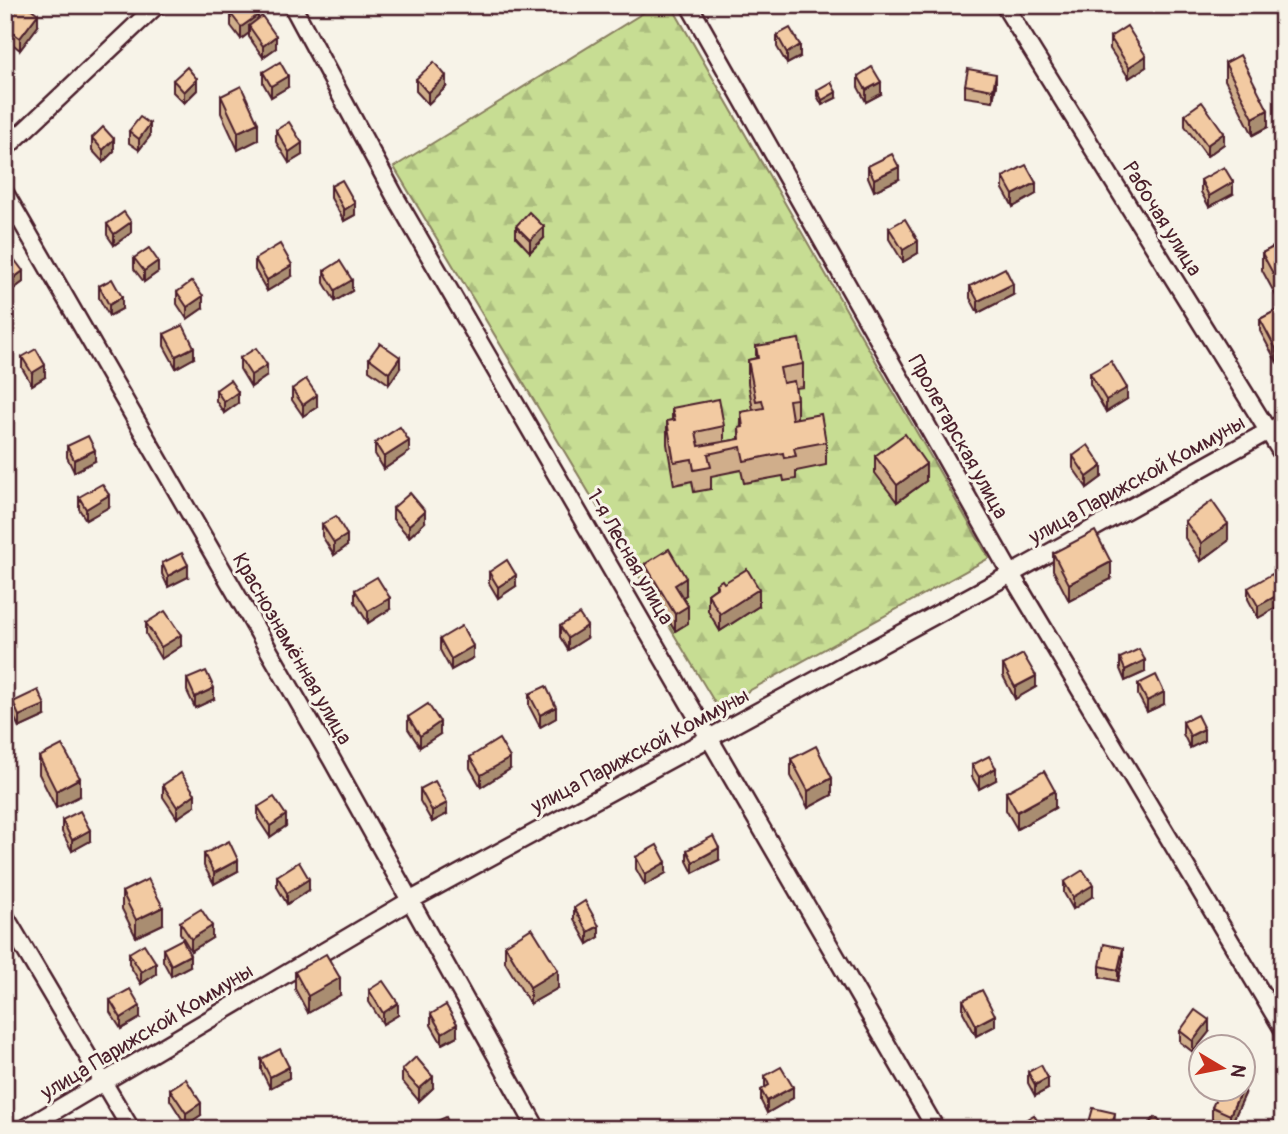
<svg xmlns="http://www.w3.org/2000/svg" width="1288" height="1134" font-family="Pangolin,sans-serif">
  <style>
    .forest { fill: url(#forest-firs); stroke: #887e5f; stroke-width: 2 }
    .lines { fill: none; stroke-linecap: round; stroke-linejoin: round }
    .minor-casing { stroke: #4a1f2b; stroke-width: 21 }
    .minor { stroke: #f7f3e8; stroke-width: 16 }
    .wall { fill: #d0ae8b; stroke: #4a1f2b; stroke-width: 2 }
    .shaded-wall { fill: #a98d71; stroke: #4a1f2b; stroke-width: 2 }
    .building { fill: #f2caa2; stroke: #4a1f2b; stroke-width: 2 }
    .labels { text-anchor: middle; dominant-baseline: central; stroke-width: 6; stroke-linejoin: round; paint-order: stroke }
    .street-label { font-size: 21px; fill: #4a1f2b; stroke: #f7f3e8 }
  </style>
  <defs>
    <pattern id="forest-firs" width="22" height="20" patternUnits="userSpaceOnUse" patternTransform="scale(1.75)"><rect width="22" height="20" fill="#c7dd93"/><path d="M5 1l3.5 6h-7zM16 11l3.5 6h-7z" fill="#acbd7f"/></pattern>
  </defs>
  <rect width="100%" height="100%" fill="#f7f3e8"/>
  <filter id="ink" filterUnits="userSpaceOnUse"><feTurbulence type="fractalNoise" baseFrequency=".0143" numOctaves="2"/><feDisplacementMap in="SourceGraphic" scale="14" xChannelSelector="R" yChannelSelector="G"/><feConvolveMatrix kernelMatrix="1 2 1 2 8 2 1 2 1" color-interpolation-filters="sRGB"/></filter>
  <g filter="url(#ink)">
    <!-- forest -->
    <path class="forest" d="M656 5H671L989 558 718 708 394 167Z"/>
    <g class="lines">
      <!-- minor casing -->
      <g class="minor-casing">
        <g id="minor">
          <path d="M292 5 397 200 936 1129"/>
          <path d="M689 5 1011 574 1283 1029"/>
          <path d="M1004 5 1283 455"/>
          <path d="M5 149 157 5"/>
          <path d="M5 193 332 760 537 1129"/>
          <path d="M5 916 131 1129"/>
          <path d="M24 1129 411 900 1011 574 1283 423"/>
        </g>
      </g>
      <!-- minor -->
      <use href="#minor" class="minor"/>
    </g>
    <!-- wall -->
    <g class="wall">
      <path d="M231 14 258 19 276 48 263 57 249 37V33L241 39 231 26Z"/>
      <path d="M5 24 38 26 20 50 5 38Z"/>
      <path d="M777 35 800 57 787 64 777 47Z"/>
      <path d="M1110 37 1146 67 1129 78 1110 49Z"/>
      <path d="M1225 63 1268 127 1253 135 1225 80Z"/>
      <path d="M263 72 288 87 271 97 263 83Z"/>
      <path d="M858 76 881 94 866 102 858 87Z"/>
      <path d="M416 79 446 87 428 104 416 91Z"/>
      <path d="M173 80 197 90 184 103 173 92Z"/>
      <path d="M965 85H996L993 101 965 97Z"/>
      <path d="M817 90 836 98 822 105 817 96Z"/>
      <path d="M221 96 258 140 238 150 221 113Z"/>
      <path d="M1185 114 1224 144 1207 156 1185 126Z"/>
      <path d="M276 130 302 155 289 163 276 142Z"/>
      <path d="M129 131 150 136 139 150 129 143Z"/>
      <path d="M92 138 114 151 103 162 92 150Z"/>
      <path d="M868 166 899 179 874 191 868 177Z"/>
      <path d="M1003 177 1036 194 1013 207 1003 189Z"/>
      <path d="M1201 180 1233 194 1209 207 1201 192Z"/>
      <path d="M331 186 355 215 344 221 331 198Z"/>
      <path d="M107 224 131 233 114 245 107 235Z"/>
      <path d="M516 226 544 238 530 252 516 237Z"/>
      <path d="M889 228 918 253 903 262 889 239Z"/>
      <path d="M1283 242V309L1262 270V253Z"/>
      <path d="M5 253 23 282 11 291 5 284Z"/>
      <path d="M134 258 158 272 144 282 134 269Z"/>
      <path d="M255 259 292 276 267 291 255 270Z"/>
      <path d="M324 271 352 291 335 301 324 283Z"/>
      <path d="M99 286 122 309 109 316 99 298Z"/>
      <path d="M970 286 1013 295 978 313 970 298Z"/>
      <path d="M177 292 203 308 187 319 177 304Z"/>
      <path d="M1277 310 1276 361 1260 331V319Z"/>
      <path d="M164 334 194 358 176 368 164 346Z"/>
      <path d="M756 346 803 364V387L795 388 797 399V419L826 442V465L796 471V479L784 481 783 476 744 483 741 470 711 476V489L694 492 692 481 674 485 667 444V421L672 420V408L724 426V442L739 439V428L741 427V412L753 410 748 383V360L756 358Z"/>
      <path d="M22 357 45 377 32 385 22 368Z"/>
      <path d="M240 358 267 376 251 387 240 369Z"/>
      <path d="M369 358 400 368 389 384 369 370Z"/>
      <path d="M1090 373 1127 399 1106 412 1090 384Z"/>
      <path d="M292 389 317 407 303 416 292 400Z"/>
      <path d="M216 390 238 403 224 413 216 401Z"/>
      <path d="M375 443 409 452 384 469 375 454Z"/>
      <path d="M67 446 95 461 74 472 67 457Z"/>
      <path d="M875 456 926 481 897 502 875 473Z"/>
      <path d="M1073 456 1102 477 1087 488 1073 468Z"/>
      <path d="M79 497 109 507 86 520 79 509Z"/>
      <path d="M393 508 425 522 409 537 393 519Z"/>
      <path d="M1185 521 1228 541 1201 561 1185 538Z"/>
      <path d="M322 524 347 546 334 555 322 536Z"/>
      <path d="M1053 553 1111 579 1069 601 1053 570Z"/>
      <path d="M162 563 188 577 168 587 162 574Z"/>
      <path d="M645 564 686 595 683 597 688 623 675 631 645 581Z"/>
      <path d="M489 572 516 586 498 598 489 583Z"/>
      <path d="M724 583 759 606 720 631 708 611V594L716 588V584Z"/>
      <path d="M1248 588 1283 604 1258 618 1248 599Z"/>
      <path d="M355 590 390 609 368 623 355 602Z"/>
      <path d="M146 623 181 646 161 659 146 634Z"/>
      <path d="M560 626 587 638 568 650 560 637Z"/>
      <path d="M440 639 473 658 451 670 440 650Z"/>
      <path d="M1120 658 1145 672 1125 681 1120 669Z"/>
      <path d="M1003 665 1036 687 1015 699 1003 676Z"/>
      <path d="M187 679 214 699 195 708 187 691Z"/>
      <path d="M1138 684 1164 704 1147 712 1138 695Z"/>
      <path d="M529 694 556 718 540 727 529 706Z"/>
      <path d="M13 702 45 716 19 728 13 714Z"/>
      <path d="M408 717 440 734 420 747 408 729Z"/>
      <path d="M1183 722 1204 741 1190 748 1183 734Z"/>
      <path d="M39 757 80 796 56 808 39 774Z"/>
      <path d="M470 757 510 769 481 787 470 768Z"/>
      <path d="M791 759 832 795 808 808 791 776Z"/>
      <path d="M972 765 996 780 979 789 972 777Z"/>
      <path d="M163 785 195 806 177 818 163 797Z"/>
      <path d="M420 789 447 814 432 822 420 801Z"/>
      <path d="M1006 792 1055 808 1017 829 1006 810Z"/>
      <path d="M258 807 286 826 270 837 258 819Z"/>
      <path d="M62 820 90 841 72 851 62 832Z"/>
      <path d="M687 850 719 860 693 873 687 861Z"/>
      <path d="M204 854 238 871 214 884 204 866Z"/>
      <path d="M636 857 666 873 645 885 636 869Z"/>
      <path d="M277 876 309 890 287 904 277 887Z"/>
      <path d="M1064 882 1093 896 1073 909 1064 893Z"/>
      <path d="M122 892 163 924 136 937 122 909Z"/>
      <path d="M574 908 599 937 588 944 574 919Z"/>
      <path d="M180 922 212 938 191 951 180 933Z"/>
      <path d="M505 945 558 988 530 1004 505 962Z"/>
      <path d="M163 949 190 966 171 976 163 961Z"/>
      <path d="M129 953 156 974 141 984 129 964Z"/>
      <path d="M1123 960 1118 981 1100 977V966Z"/>
      <path d="M295 972 340 995 308 1013 295 989Z"/>
      <path d="M369 990 398 1015 383 1024 369 1002Z"/>
      <path d="M110 1000 140 1018 121 1029 110 1012Z"/>
      <path d="M963 1000 995 1026 976 1036 963 1012Z"/>
      <path d="M431 1014 457 1036 442 1044 431 1025Z"/>
      <path d="M1180 1031 1209 1032 1193 1052 1180 1042Z"/>
      <path d="M261 1059 289 1078 270 1088 261 1070Z"/>
      <path d="M402 1070 433 1088 419 1101 402 1081Z"/>
      <path d="M1028 1072 1048 1089 1035 1096 1028 1083Z"/>
      <path d="M765 1076 793 1098 767 1113 761 1101V1090L765 1088Z"/>
      <path d="M170 1089 201 1115 186 1125 170 1100Z"/>
      <path d="M1245 1094 1230 1127 1212 1119V1107Z"/>
    </g>
    <!-- shaded-wall -->
    <g class="shaded-wall">
      <path d="M38 14V26L20 50V38Z"/>
      <path d="M258 15V26H249V33L241 39V27Z"/>
      <path d="M276 36V48L263 57V46Z"/>
      <path d="M800 45V57L787 64V53Z"/>
      <path d="M1146 56V67L1129 78V67Z"/>
      <path d="M996 74V85L993 101V90Z"/>
      <path d="M288 76V87L271 97V86Z"/>
      <path d="M446 76V87L428 104V93Z"/>
      <path d="M197 79V90L184 103V92Z"/>
      <path d="M881 82V94L866 102V90Z"/>
      <path d="M836 92V98L822 105V100Z"/>
      <path d="M1268 110V127L1253 135V118Z"/>
      <path d="M258 123V140L238 150V132Z"/>
      <path d="M150 124V136L139 150V139Z"/>
      <path d="M1224 133V144L1207 156V145Z"/>
      <path d="M114 139V151L103 162V150Z"/>
      <path d="M302 143V155L289 163V152Z"/>
      <path d="M899 167V179L874 191V179Z"/>
      <path d="M1233 182V194L1209 207V196Z"/>
      <path d="M1036 183V194L1013 207V195Z"/>
      <path d="M355 203V215L344 221V210Z"/>
      <path d="M131 222V233L114 245V234Z"/>
      <path d="M544 227V238L530 252V240Z"/>
      <path d="M918 241V253L903 262V250Z"/>
      <path d="M158 261V272L144 282V271Z"/>
      <path d="M292 265V276L267 291V280Z"/>
      <path d="M23 271V282L11 291V280Z"/>
      <path d="M352 280V291L335 301V290Z"/>
      <path d="M1013 284V295L978 313V301Z"/>
      <path d="M203 296V308L187 319V307Z"/>
      <path d="M122 297V309L109 316V305Z"/>
      <path d="M1283 345V357L1276 361V349Z"/>
      <path d="M194 347V358L176 368V356Z"/>
      <path d="M400 357V368L389 384V373Z"/>
      <path d="M45 365V377L32 385V373Z"/>
      <path d="M267 365V376L251 387V375Z"/>
      <path d="M1127 388V399L1106 412V400Z"/>
      <path d="M238 392V403L224 413V402Z"/>
      <path d="M317 395V407L303 416V405Z"/>
      <path d="M409 441V452L384 469V457Z"/>
      <path d="M95 450V461L74 472V460Z"/>
      <path d="M926 464V481L897 502V485Z"/>
      <path d="M1102 466V477L1087 488V477Z"/>
      <path d="M109 495V507L86 520V509Z"/>
      <path d="M425 511V522L409 537V525Z"/>
      <path d="M1228 524V541L1201 561V543Z"/>
      <path d="M347 535V546L334 555V543Z"/>
      <path d="M1111 562V579L1069 601V584Z"/>
      <path d="M188 565V577L168 587V576Z"/>
      <path d="M516 575V586L498 598V587Z"/>
      <path d="M686 578V595L675 602V585Z"/>
      <path d="M759 589V606L720 631V614Z"/>
      <path d="M1283 592V604L1258 618V606Z"/>
      <path d="M390 598V609L368 623V611Z"/>
      <path d="M688 606V623L675 631V614Z"/>
      <path d="M587 626V638L568 650V638Z"/>
      <path d="M181 635V646L161 659V647Z"/>
      <path d="M473 646V658L451 670V659Z"/>
      <path d="M1145 660V672L1125 681V670Z"/>
      <path d="M1036 676V687L1015 699V687Z"/>
      <path d="M214 688V699L195 708V697Z"/>
      <path d="M1164 692V704L1147 712V701Z"/>
      <path d="M45 705V716L19 728V716Z"/>
      <path d="M556 707V718L540 727V715Z"/>
      <path d="M440 722V734L420 747V736Z"/>
      <path d="M1204 729V741L1190 748V736Z"/>
      <path d="M510 758V769L481 787V775Z"/>
      <path d="M996 768V780L979 789V777Z"/>
      <path d="M80 778V796L56 808V791Z"/>
      <path d="M832 778V795L808 808V791Z"/>
      <path d="M1055 791V808L1017 829V812Z"/>
      <path d="M195 794V806L177 818V807Z"/>
      <path d="M447 803V814L432 822V811Z"/>
      <path d="M286 815V826L270 837V826Z"/>
      <path d="M90 830V841L72 851V840Z"/>
      <path d="M719 848V860L693 873V862Z"/>
      <path d="M238 860V871L214 884V873Z"/>
      <path d="M666 862V873L645 885V874Z"/>
      <path d="M309 879V890L287 904V893Z"/>
      <path d="M1093 885V896L1073 909V897Z"/>
      <path d="M163 907V924L136 937V920Z"/>
      <path d="M212 926V938L191 951V939Z"/>
      <path d="M599 926V937L588 944V932Z"/>
      <path d="M1123 948V960L1118 981V970Z"/>
      <path d="M190 955V966L171 976V965Z"/>
      <path d="M156 963V974L141 984V972Z"/>
      <path d="M558 970V988L530 1004V987Z"/>
      <path d="M340 978V995L308 1013V996Z"/>
      <path d="M398 1003V1015L383 1024V1013Z"/>
      <path d="M140 1006V1018L121 1029V1018Z"/>
      <path d="M995 1015V1026L976 1036V1025Z"/>
      <path d="M1209 1020V1032L1193 1052V1041Z"/>
      <path d="M457 1024V1036L442 1044V1033Z"/>
      <path d="M289 1067V1078L270 1088V1077Z"/>
      <path d="M433 1077V1088L419 1101V1089Z"/>
      <path d="M1048 1078V1089L1035 1096V1085Z"/>
      <path d="M1245 1083V1094L1230 1127V1115Z"/>
      <path d="M793 1087V1098L767 1113V1101Z"/>
      <path d="M201 1103V1115L186 1125V1113Z"/>
      <path d="M1115 1113 1114 1129H1111Z"/>
    </g>
    <!-- building -->
    <g class="building">
      <path d="M20 5H26L38 14 20 38 5 27V24Z"/>
      <path d="M243 5H251L258 15 241 27 231 14Z"/>
      <path d="M262 16 276 36 263 46 249 26Z"/>
      <path d="M1127 26 1146 56 1129 67 1110 37Z"/>
      <path d="M790 28 800 45 787 53 777 35Z"/>
      <path d="M1240 55 1268 110 1253 118 1225 63Z"/>
      <path d="M280 62 288 76 271 86 263 72Z"/>
      <path d="M434 62 446 76 428 93 416 79Z"/>
      <path d="M187 67 197 79 184 92 173 80Z"/>
      <path d="M872 67 881 82 866 90 858 76Z"/>
      <path d="M968 69 996 74 993 90 965 85Z"/>
      <path d="M831 82 836 92 822 100 817 90Z"/>
      <path d="M241 86 258 123 238 132 221 96Z"/>
      <path d="M1202 102 1224 133 1207 145 1185 114Z"/>
      <path d="M140 117 150 124 139 139 129 131Z"/>
      <path d="M289 122 302 143 289 152 276 130Z"/>
      <path d="M103 127 114 139 103 150 92 138Z"/>
      <path d="M892 154 899 167 874 179 868 166Z"/>
      <path d="M1026 165 1036 183 1013 195 1003 177Z"/>
      <path d="M1224 167 1233 182 1209 196 1201 180Z"/>
      <path d="M342 180 355 203 344 210 331 186Z"/>
      <path d="M124 212 131 222 114 234 107 224Z"/>
      <path d="M529 212 544 227 530 240 516 226Z"/>
      <path d="M905 219 918 241 903 250 889 228Z"/>
      <path d="M1283 242V292L1262 253Z"/>
      <path d="M280 244 292 265 267 280 255 259Z"/>
      <path d="M149 248 158 261 144 271 134 258Z"/>
      <path d="M8 251 23 271 11 280 5 272V253Z"/>
      <path d="M340 261 352 280 335 290 324 271Z"/>
      <path d="M1005 268 1013 284 978 301 970 286Z"/>
      <path d="M112 279 122 297 109 305 99 286Z"/>
      <path d="M192 281 203 296 187 307 177 292Z"/>
      <path d="M1277 310 1283 321V345L1276 349 1260 319Z"/>
      <path d="M183 325 194 347 176 356 164 334Z"/>
      <path d="M799 339 803 364 780 368 783 383 794 381 797 399 789 400 792 419 821 414 826 442 794 448 796 456 784 458 783 453 744 461 741 447 708 454 711 467 694 470 692 459 674 462 667 421 675 420 672 408 719 399 724 426 696 432 699 446 740 439 739 428 743 427 741 412 764 408 762 400 756 401 748 360 758 358 756 346Z"/>
      <path d="M380 343 400 357 389 373 369 358Z"/>
      <path d="M256 348 267 365 251 375 240 358Z"/>
      <path d="M36 349 45 365 32 373 22 357Z"/>
      <path d="M1111 361 1127 388 1106 400 1090 373Z"/>
      <path d="M306 379 317 395 303 405 292 389Z"/>
      <path d="M230 380 238 392 224 402 216 390Z"/>
      <path d="M400 427 409 441 384 457 375 443Z"/>
      <path d="M905 434 926 464 897 485 875 456Z"/>
      <path d="M88 436 95 450 74 460 67 446Z"/>
      <path d="M1088 445 1102 466 1087 477 1073 456Z"/>
      <path d="M102 484 109 495 86 509 79 497Z"/>
      <path d="M410 493 425 511 409 525 393 508Z"/>
      <path d="M1212 501 1228 524 1201 543 1185 521Z"/>
      <path d="M336 516 347 535 334 543 322 524Z"/>
      <path d="M1095 531 1111 562 1069 584 1053 553Z"/>
      <path d="M669 549 686 578 675 585 688 606 675 614 645 564Z"/>
      <path d="M182 553 188 565 168 576 162 563Z"/>
      <path d="M507 560 516 575 498 587 489 572Z"/>
      <path d="M747 569 759 589 720 614 708 594 718 587 716 584 722 580 724 583Z"/>
      <path d="M1272 574 1283 592 1258 606 1248 588Z"/>
      <path d="M377 577 390 598 368 611 355 590Z"/>
      <path d="M165 611 181 635 161 647 146 623Z"/>
      <path d="M579 614 587 626 568 638 560 626Z"/>
      <path d="M462 626 473 646 451 659 440 639Z"/>
      <path d="M1139 649 1145 660 1125 670 1120 658Z"/>
      <path d="M1023 654 1036 676 1015 687 1003 665Z"/>
      <path d="M206 671 214 688 195 697 187 679Z"/>
      <path d="M1156 675 1164 692 1147 701 1138 684Z"/>
      <path d="M546 686 556 707 540 715 529 694Z"/>
      <path d="M38 690 45 705 19 716 13 702Z"/>
      <path d="M428 704 440 722 420 736 408 717Z"/>
      <path d="M1197 715 1204 729 1190 736 1183 722Z"/>
      <path d="M499 739 510 758 481 775 470 757Z"/>
      <path d="M62 745 80 778 56 791 39 757Z"/>
      <path d="M816 746 832 778 808 791 791 759Z"/>
      <path d="M989 756 996 768 979 777 972 765Z"/>
      <path d="M1044 771 1055 791 1017 812 1006 792Z"/>
      <path d="M181 773 195 794 177 807 163 785Z"/>
      <path d="M435 781 447 803 432 811 420 789Z"/>
      <path d="M274 797 286 815 270 826 258 807Z"/>
      <path d="M80 811 90 830 72 840 62 820Z"/>
      <path d="M713 836 719 848 693 862 687 850Z"/>
      <path d="M229 841 238 860 214 873 204 854Z"/>
      <path d="M657 845 666 862 645 874 636 857Z"/>
      <path d="M299 862 309 879 287 893 277 876Z"/>
      <path d="M1083 870 1093 885 1073 897 1064 882Z"/>
      <path d="M148 879 163 907 136 920 122 892Z"/>
      <path d="M585 901 599 926 588 932 574 908Z"/>
      <path d="M201 909 212 926 191 939 180 922Z"/>
      <path d="M532 928 558 970 530 987 505 945Z"/>
      <path d="M182 939 190 955 171 965 163 949Z"/>
      <path d="M144 944 156 963 141 972 129 953Z"/>
      <path d="M1104 944 1123 948 1118 970 1100 966Z"/>
      <path d="M326 954 340 978 308 996 295 972Z"/>
      <path d="M383 981 398 1003 383 1013 369 990Z"/>
      <path d="M130 989 140 1006 121 1018 110 1000Z"/>
      <path d="M982 990 995 1015 976 1025 963 1000Z"/>
      <path d="M446 1005 457 1024 442 1033 431 1014Z"/>
      <path d="M1195 1010 1209 1020 1193 1041 1180 1031Z"/>
      <path d="M280 1049 289 1067 270 1077 261 1059Z"/>
      <path d="M416 1057 433 1077 419 1089 402 1070Z"/>
      <path d="M1041 1065 1048 1078 1035 1085 1028 1072Z"/>
      <path d="M781 1067 793 1087 767 1101 761 1090 769 1085 765 1076Z"/>
      <path d="M186 1079 201 1103 186 1113 170 1089Z"/>
      <path d="M1221 1088H1242L1230 1115 1212 1107Z"/>
      <path d="M1093 1108 1115 1113 1111 1129H1097L1088 1126Z"/>
      <path d="M1034 1115 1042 1129H1019L1017 1125Z"/>
      <path d="M446 1117 451 1129H419Z"/>
      <path d="M1155 1117 1166 1127 1164 1129H1147L1145 1128Z"/>
      <path d="M1281 1117 1283 1120V1129H1265Z"/>
      <path d="M266 1125 268 1129H257Z"/>
    </g>
  </g>
  <g class="labels">
    <!-- street labels -->
    <g class="street-label">
      <text transform="translate(1162 219) rotate(58)">Рабочая улица</text>
      <text transform="translate(958 437) rotate(61)">Пролетарская улица</text>
      <text transform="translate(1137 480) rotate(-29)">улица Парижской Коммуны</text>
      <text transform="translate(630 557) rotate(60)">1-я Лесная улица</text>
      <text transform="translate(292 649) rotate(60)">Краснознамённая улица</text>
      <text transform="translate(640 751) rotate(-28)">улица Парижской Коммуны</text>
      <text transform="translate(147 1032) rotate(-31)">улица Парижской Коммуны</text>
    </g>
  </g>
  <!-- margin -->
  <rect width="1288" height="1134" fill="none" stroke="#f7f3e8" stroke-width="28"/>
  <rect x="14" y="14" width="1260" height="1106" fill="none" stroke="#4a1f2b" stroke-width="2.5" filter="url(#ink)"/>
  <!-- north arrow -->
  <g transform="translate(1222 1068) rotate(100)"><circle r="33" fill="#f7f3e8" stroke="#b29e9c" stroke-width="2"/>
  <path d="M0-5L12 26L0 18L-12 26Z" fill="#c8321e"/>
  <text y="-10" font-size="19" font-weight="bold" text-anchor="middle" fill="#4a1f2b">N</text>
  </g>
</svg>
